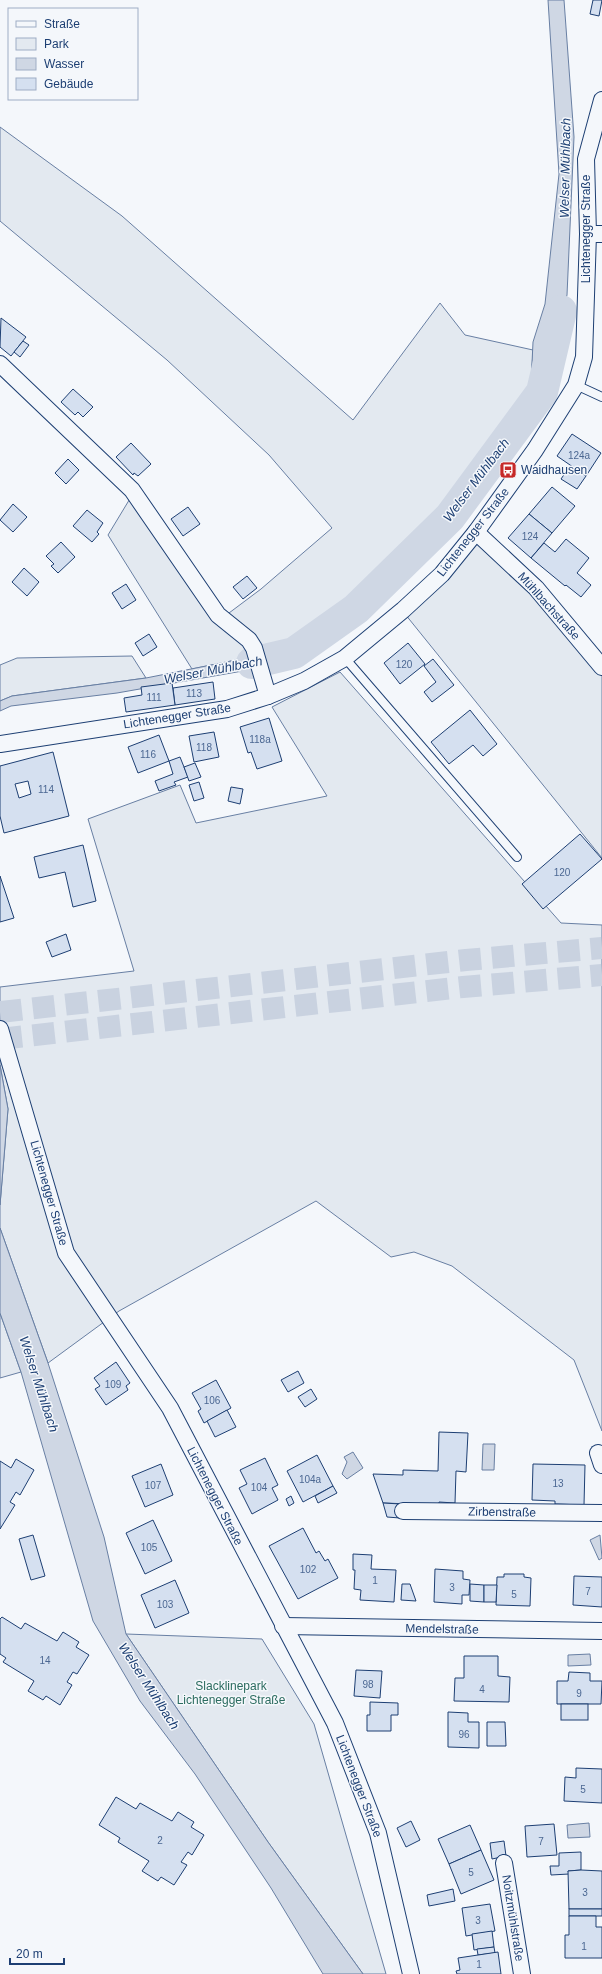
<svg xmlns="http://www.w3.org/2000/svg" width="602" height="1974" font-family="Helvetica,sans-serif">
  <style>
    .green { fill: #e3e9f0; stroke: #687fa3 }
    .water { fill: #cfd7e4; stroke: #687fa3 }
    .lines { fill: none; stroke-linecap: round; stroke-linejoin: round }
    .river { stroke: #cfd7e4; stroke-width: 32 }
    .building { fill: #d5e0f0; stroke: #1d3f73; fill-rule: evenodd }
    .highway-tunnel { stroke: #c9d2e0; stroke-width: 22; stroke-dasharray: 22 11; stroke-linecap: butt }
    .lane-casing { stroke: #1d3f73; stroke-width: 10 }
    .street-casing { stroke: #1d3f73; stroke-width: 18 }
    .lane { stroke: #f4f7fb; stroke-width: 8 }
    .street { stroke: #f4f7fb; stroke-width: 16 }
    .labels { text-anchor: middle; dominant-baseline: central; stroke-width: 3; stroke-linejoin: round; paint-order: stroke }
    .number-label { font-size: 10px; fill: #4b6792 }
    .street-label { font-size: 12px; fill: #1d3f73; stroke: #f4f7fb }
    .poi-label { font-size: 12px; fill: #1d3f73; stroke: #f4f7fb; text-anchor: start }
    .park-label { font-size: 12px; fill: #2c6c60; stroke: #f4f7fb }
    .water-label { font-size: 13px; font-style: italic; fill: #1d3f73; stroke: #f4f7fb }
  </style>
  <rect width="100%" height="100%" fill="#f4f7fb"/>
  <!-- green -->
  <g class="green">
    <path d="M0 127 122 216 353 420 440 303 465 335 533 350 531 385 445 511 354 600 295 645 256 656 192 669 108 535 134 492 221 619 261 589 332 528 269 455 167 360 0 221Z"/>
    <path d="M481 536 602 672V858L405 614Z"/>
    <path d="M132 656 146 678 12 696 0 701V665L17 658Z"/>
    <path d="M340 672 561 923 602 925V1431L574 1360 452 1266 414 1252 391 1257 316 1201 119 1311 48 1363 0 1228V1205L8 1109 0 1065V987L134 971 88 819 180 785 196 823 327 796 272 707Z"/>
    <path d="M0 1313 21 1372 0 1378Z"/>
    <path d="M126 1634 262 1639 314 1724 386 1974H363L268 1842Z"/>
  </g>
  <!-- water -->
  <g class="water">
    <path d="M548 0H564L574 137 567 295 542 392 450 517 356 609 294 653 254 669 117 693 11 706 0 711V701L12 696 146 678 256 656 295 645 354 600 445 511 531 385 533 342 545 304 559 174Z"/>
    <path d="M0 1065 8 1109 0 1205Z"/>
    <path d="M0 1228 48 1363 104 1537 126 1634 268 1842 363 1974H323L271 1888 195 1774 140 1701 93 1621 21 1372 0 1313Z"/>
    <path d="M483 1444H495L494 1470H482Z"/>
    <path d="M353 1452 363 1468 347 1479 342 1474 347 1462 344 1457Z"/>
    <path d="M600 1535 602 1558 599 1560 590 1540Z"/>
    <path d="M590 1654 591 1665 568 1666V1655Z"/>
    <path d="M589 1823 590 1837 568 1838 567 1825Z"/>
  </g>
  <g class="lines">
    <!-- river -->
    <path class="river" d="M252 663 294 653 356 609 450 517 542 392 561 311"/>
  </g>
  <!-- building -->
  <g class="building">
    <path d="M593 0H602L599 16 590 14Z"/>
    <path d="M1 318 26 337 11 356 0 347Z"/>
    <path d="M23 341 29 345 20 357 14 352Z"/>
    <path d="M73 389 93 407 83 417 78 412 75 415 61 402Z"/>
    <path d="M572 434 601 453 586 476 557 456Z"/>
    <path d="M131 443 151 464 138 476 134 473 133 475 116 457Z"/>
    <path d="M68 459 79 470 66 484 55 473Z"/>
    <path d="M570 466 586 476 577 489 561 479Z"/>
    <path d="M552 487 575 506 552 533 529 514Z"/>
    <path d="M13 504 27 517 13 532 0 520Z"/>
    <path d="M188 507 200 524 183 536 171 519Z"/>
    <path d="M87 510 103 523 97 532 99 534 92 542 73 526Z"/>
    <path d="M529 514 552 533 531 558 508 538Z"/>
    <path d="M566 539 589 558 577 573 591 585 581 597 566 585 565 586 531 558 544 543 555 552Z"/>
    <path d="M61 542 75 557 58 573 51 566 54 564 46 556Z"/>
    <path d="M24 568 39 582 27 596 12 582Z"/>
    <path d="M247 576 257 588 243 599 233 587Z"/>
    <path d="M126 584 136 600 122 609 112 593Z"/>
    <path d="M149 634 157 647 143 656 135 643Z"/>
    <path d="M408 643 425 664 400 684 384 663Z"/>
    <path d="M433 659 454 685 432 702 424 692 436 682 424 666Z"/>
    <path d="M213 682 215 699 175 705 173 688Z"/>
    <path d="M172 683 175 705 126 712 124 698 142 695 141 687Z"/>
    <path d="M470 710 497 744 483 756 473 745 449 764 431 742Z"/>
    <path d="M269 718 282 761 257 769 251 752 248 753 240 727Z"/>
    <path d="M214 732 219 757 194 762 189 736Z"/>
    <path d="M159 735 169 761 138 773 128 747Z"/>
    <path d="M53 752 69 816 4 833 0 816V766ZM28 781 31 794 19 798 15 784Z"/>
    <path d="M180 757 188 777 174 782 176 785 159 791 155 781 173 774 169 761Z"/>
    <path d="M195 763 201 777 189 781 184 767Z"/>
    <path d="M199 782 204 798 194 801 189 785Z"/>
    <path d="M231 787 243 789 240 804 228 801Z"/>
    <path d="M580 834 602 859 543 909 522 884Z"/>
    <path d="M83 845 96 901 73 907 65 872 39 878 34 857Z"/>
    <path d="M0 876 14 918 0 922Z"/>
    <path d="M66 934 71 950 52 957 46 942Z"/>
    <path d="M116 1362 130 1383 126 1386 128 1390 106 1405 95 1389 100 1386 94 1378Z"/>
    <path d="M298 1371 304 1383 288 1392 281 1380Z"/>
    <path d="M216 1380 231 1408 204 1423 198 1411 201 1409 192 1393Z"/>
    <path d="M311 1389 317 1399 305 1407 298 1397Z"/>
    <path d="M227 1410 236 1427 215 1437 207 1421Z"/>
    <path d="M439 1432 468 1433 466 1472 456 1471 455 1503 439 1502V1505L383 1503 373 1474 403 1475V1470L438 1471Z"/>
    <path d="M317 1455 333 1486 303 1502 287 1471Z"/>
    <path d="M265 1458 278 1485 272 1488 278 1500 252 1514 239 1488 247 1484 240 1470Z"/>
    <path d="M16 1459 34 1470 20 1495 16 1492 10 1502 15 1505 0 1529V1461L11 1468Z"/>
    <path d="M161 1464 173 1495 145 1507 132 1476Z"/>
    <path d="M533 1464 585 1465 584 1505 555 1504V1501L532 1500Z"/>
    <path d="M333 1486 337 1493 318 1503 315 1496Z"/>
    <path d="M291 1496 294 1503 289 1506 286 1499Z"/>
    <path d="M383 1503 401 1504 400 1518 387 1517Z"/>
    <path d="M153 1520 172 1561 145 1574 126 1533Z"/>
    <path d="M303 1528 316 1553 319 1551 325 1561 328 1559 338 1578 298 1599 269 1546Z"/>
    <path d="M33 1535 45 1576 31 1580 19 1539Z"/>
    <path d="M353 1554 372 1555 371 1569 396 1570 394 1602 360 1600 361 1590 354 1589 355 1570H353Z"/>
    <path d="M435 1569 463 1571V1579L470 1580 469 1595H462V1604L434 1602Z"/>
    <path d="M504 1574H524V1577L531 1578 530 1606 496 1605 497 1577H504Z"/>
    <path d="M574 1576 602 1577V1607L573 1605Z"/>
    <path d="M175 1580 189 1613 155 1628 141 1595Z"/>
    <path d="M402 1584H410L416 1601 401 1600Z"/>
    <path d="M470 1584 484 1585V1602L470 1601Z"/>
    <path d="M484 1585H497L496 1602H484Z"/>
    <path d="M2 1617 21 1629 25 1623 57 1641 63 1632 79 1642 76 1647 89 1655 77 1674 73 1672 67 1682 72 1685 60 1705 46 1696 43 1700 28 1691 34 1681 3 1662 6 1658 0 1654V1619Z"/>
    <path d="M464 1656H498V1676L510 1677 509 1702 454 1701 455 1678H464Z"/>
    <path d="M356 1670 382 1671 380 1698 354 1696Z"/>
    <path d="M569 1672 590 1673V1681H602L601 1704H557V1681H568Z"/>
    <path d="M370 1702 398 1703V1715H391V1731H367V1715H370Z"/>
    <rect x="561" y="1704" width="27" height="16"/>
    <path d="M448 1712 468 1713V1722H479V1748L448 1747Z"/>
    <path d="M487 1722H505L506 1746H487Z"/>
    <path d="M576 1768 602 1769V1803L564 1801 565 1777 576 1778Z"/>
    <path d="M116 1797 136 1809 140 1803 172 1821 178 1812 194 1822 191 1827 204 1835 192 1855 188 1852 181 1862 187 1865 174 1885 161 1877 158 1881 142 1871 149 1861 118 1842 120 1838 99 1825Z"/>
    <path d="M411 1821 420 1840 406 1847 397 1828Z"/>
    <path d="M554 1824 557 1855 527 1857 525 1826Z"/>
    <path d="M470 1825 481 1850 449 1864 438 1839Z"/>
    <path d="M504 1841 506 1856 492 1859 490 1843Z"/>
    <path d="M481 1850 494 1880 461 1894 449 1864Z"/>
    <path d="M581 1852V1870L568 1871 569 1874 551 1875 550 1866H559V1853Z"/>
    <path d="M581 1870 602 1871V1909H569L568 1871Z"/>
    <path d="M453 1889 455 1901 429 1906 427 1895Z"/>
    <path d="M490 1904 495 1931 466 1936 462 1908Z"/>
    <rect x="569" y="1909" width="33" height="7"/>
    <path d="M569 1916H596V1927H602V1958H565V1935H569Z"/>
    <path d="M492 1931 494 1947 474 1950 472 1934Z"/>
    <path d="M494 1947 495 1953 478 1955 477 1949Z"/>
    <path d="M498 1952 501 1974H457L456 1971 460 1970 458 1958Z"/>
  </g>
  <g class="lines">
    <!-- highway-tunnel -->
    <g class="highway-tunnel">
      <path d="M0 1012 466 960 602 948"/>
      <path d="M0 1039 463 987 602 975"/>
    </g>
    <!-- lane casing -->
    <g class="lane-casing">
      <g id="lane">
        <path d="M576 385 602 397"/>
        <path d="M345 658 517 857"/>
      </g>
    </g>
    <!-- street casing -->
    <g class="street-casing">
      <g id="street">
        <path d="M588 234H602"/>
        <path d="M0 364 132 490 218 615 249 640 254 648 268 696"/>
        <path d="M476 532 536 588 602 667"/>
        <path d="M0 744 227 709 268 696 304 681 345 658 403 610 442 574 476 532 535 450 576 385 584 357 588 234 586 159 602 100"/>
        <path d="M0 1029 66 1253 170 1408 335 1723 378 1833 411 1974"/>
        <path d="M598 1453 602 1465"/>
        <path d="M403 1511 602 1513"/>
        <path d="M283 1626 602 1631"/>
        <path d="M504 1863 522 1974"/>
      </g>
    </g>
    <!-- lane -->
    <use href="#lane" class="lane"/>
    <!-- street -->
    <use href="#street" class="street"/>
  </g>
  <!-- icons -->
  <defs>
    <g id="bus-square" transform="scale(0.9)"><rect x="-9" y="-9" width="18" height="18" rx="4" fill="#c62828" stroke="#f4f7fb"/><path d="M-5-6H5V4H4V6H2V4H-2V6H-4V4H-5ZM-3.5-4V0h7V-4ZM-3.5 1.2v1.5H-2V1.2ZM2 1.2v1.5H3.5V1.2Z" fill="#fff"/></g>
  </defs>
  <g fill-rule="evenodd">
    <use href="#bus-square" x="508" y="470"/>
  </g>
  <g class="labels">
    <!-- number labels -->
    <g class="number-label">
      <text x="579" y="455">124a</text>
      <text x="530" y="536">124</text>
      <text x="404" y="664">120</text>
      <text x="194" y="693">113</text>
      <text x="154" y="697">111</text>
      <text x="260" y="739">118a</text>
      <text x="204" y="747">118</text>
      <text x="148" y="754">116</text>
      <text x="46" y="789">114</text>
      <text x="562" y="872">120</text>
      <text x="113" y="1384">109</text>
      <text x="212" y="1400">106</text>
      <text x="310" y="1479">104a</text>
      <text x="558" y="1483">13</text>
      <text x="153" y="1485">107</text>
      <text x="259" y="1487">104</text>
      <text x="149" y="1547">105</text>
      <text x="308" y="1569">102</text>
      <text x="375" y="1580">1</text>
      <text x="452" y="1587">3</text>
      <text x="588" y="1591">7</text>
      <text x="514" y="1594">5</text>
      <text x="165" y="1604">103</text>
      <text x="45" y="1660">14</text>
      <text x="368" y="1684">98</text>
      <text x="482" y="1689">4</text>
      <text x="579" y="1693">9</text>
      <text x="464" y="1734">96</text>
      <text x="583" y="1789">5</text>
      <text x="160" y="1840">2</text>
      <text x="541" y="1841">7</text>
      <text x="471" y="1872">5</text>
      <text x="585" y="1892">3</text>
      <text x="478" y="1920">3</text>
      <text x="584" y="1946">1</text>
      <text x="479" y="1964">1</text>
    </g>
    <!-- street labels -->
    <g class="street-label">
      <text transform="translate(586 229) rotate(-90)">Lichtenegger Straße</text>
      <text transform="translate(473 532) rotate(-52)">Lichtenegger Straße</text>
      <text transform="translate(549 606) rotate(48)">Mühlbachstraße</text>
      <text transform="translate(177 716) rotate(-9)">Lichtenegger Straße</text>
      <text transform="translate(49 1193) rotate(74)">Lichtenegger Straße</text>
      <text transform="translate(215 1496) rotate(63)">Lichtenegger Straße</text>
      <text transform="translate(502 1512) rotate(1)">Zirbenstraße</text>
      <text transform="translate(442 1629) rotate(1)">Mendelstraße</text>
      <text transform="translate(359 1786) rotate(69)">Lichtenegger Straße</text>
      <text transform="translate(513 1918) rotate(81)">Noitzmühlstraße</text>
    </g>
    <!-- poi labels -->
    <g class="poi-label">
      <text x="521" y="470">Waidhausen</text>
    </g>
    <!-- park labels -->
    <g class="park-label">
      <text x="231" y="1686">Slacklinepark<tspan x="231" dy="14">Lichtenegger Straße</tspan></text>
    </g>
    <!-- water labels -->
    <g class="water-label">
      <text transform="translate(565 168) rotate(-89)">Welser Mühlbach</text>
      <text transform="translate(476 480) rotate(-53)">Welser Mühlbach</text>
      <text transform="translate(213 670) rotate(-11)">Welser Mühlbach</text>
      <text transform="translate(39 1384) rotate(72)">Welser Mühlbach</text>
      <text transform="translate(149 1686) rotate(57)">Welser Mühlbach</text>
    </g>
  </g>
  <!-- legend -->
  <rect x="8" y="8" width="130" height="92" fill="#f4f7fb" stroke="#9eadc5"/>
  <rect x="16" y="21" width="20" height="6" fill="#f4f7fb" stroke="#9eadc5"/>
  <text x="44" y="28" font-size="12" fill="#1d3f73">Straße</text>
  <rect x="16" y="38" width="20" height="12" fill="#e3e9f0" stroke="#9eadc5"/>
  <text x="44" y="48" font-size="12" fill="#1d3f73">Park</text>
  <rect x="16" y="58" width="20" height="12" fill="#cfd7e4" stroke="#9eadc5"/>
  <text x="44" y="68" font-size="12" fill="#1d3f73">Wasser</text>
  <rect x="16" y="78" width="20" height="12" fill="#d5e0f0" stroke="#9eadc5"/>
  <text x="44" y="88" font-size="12" fill="#1d3f73">Gebäude</text>
  <!-- scale -->
  <path d="M10 1958v6h54v-6" fill="none" stroke="#1d3f73" stroke-width="2"/>
  <text x="16" y="1958" font-size="12" fill="#1d3f73" stroke="#f4f7fb" stroke-width="3" paint-order="stroke">20 m</text>
</svg>
